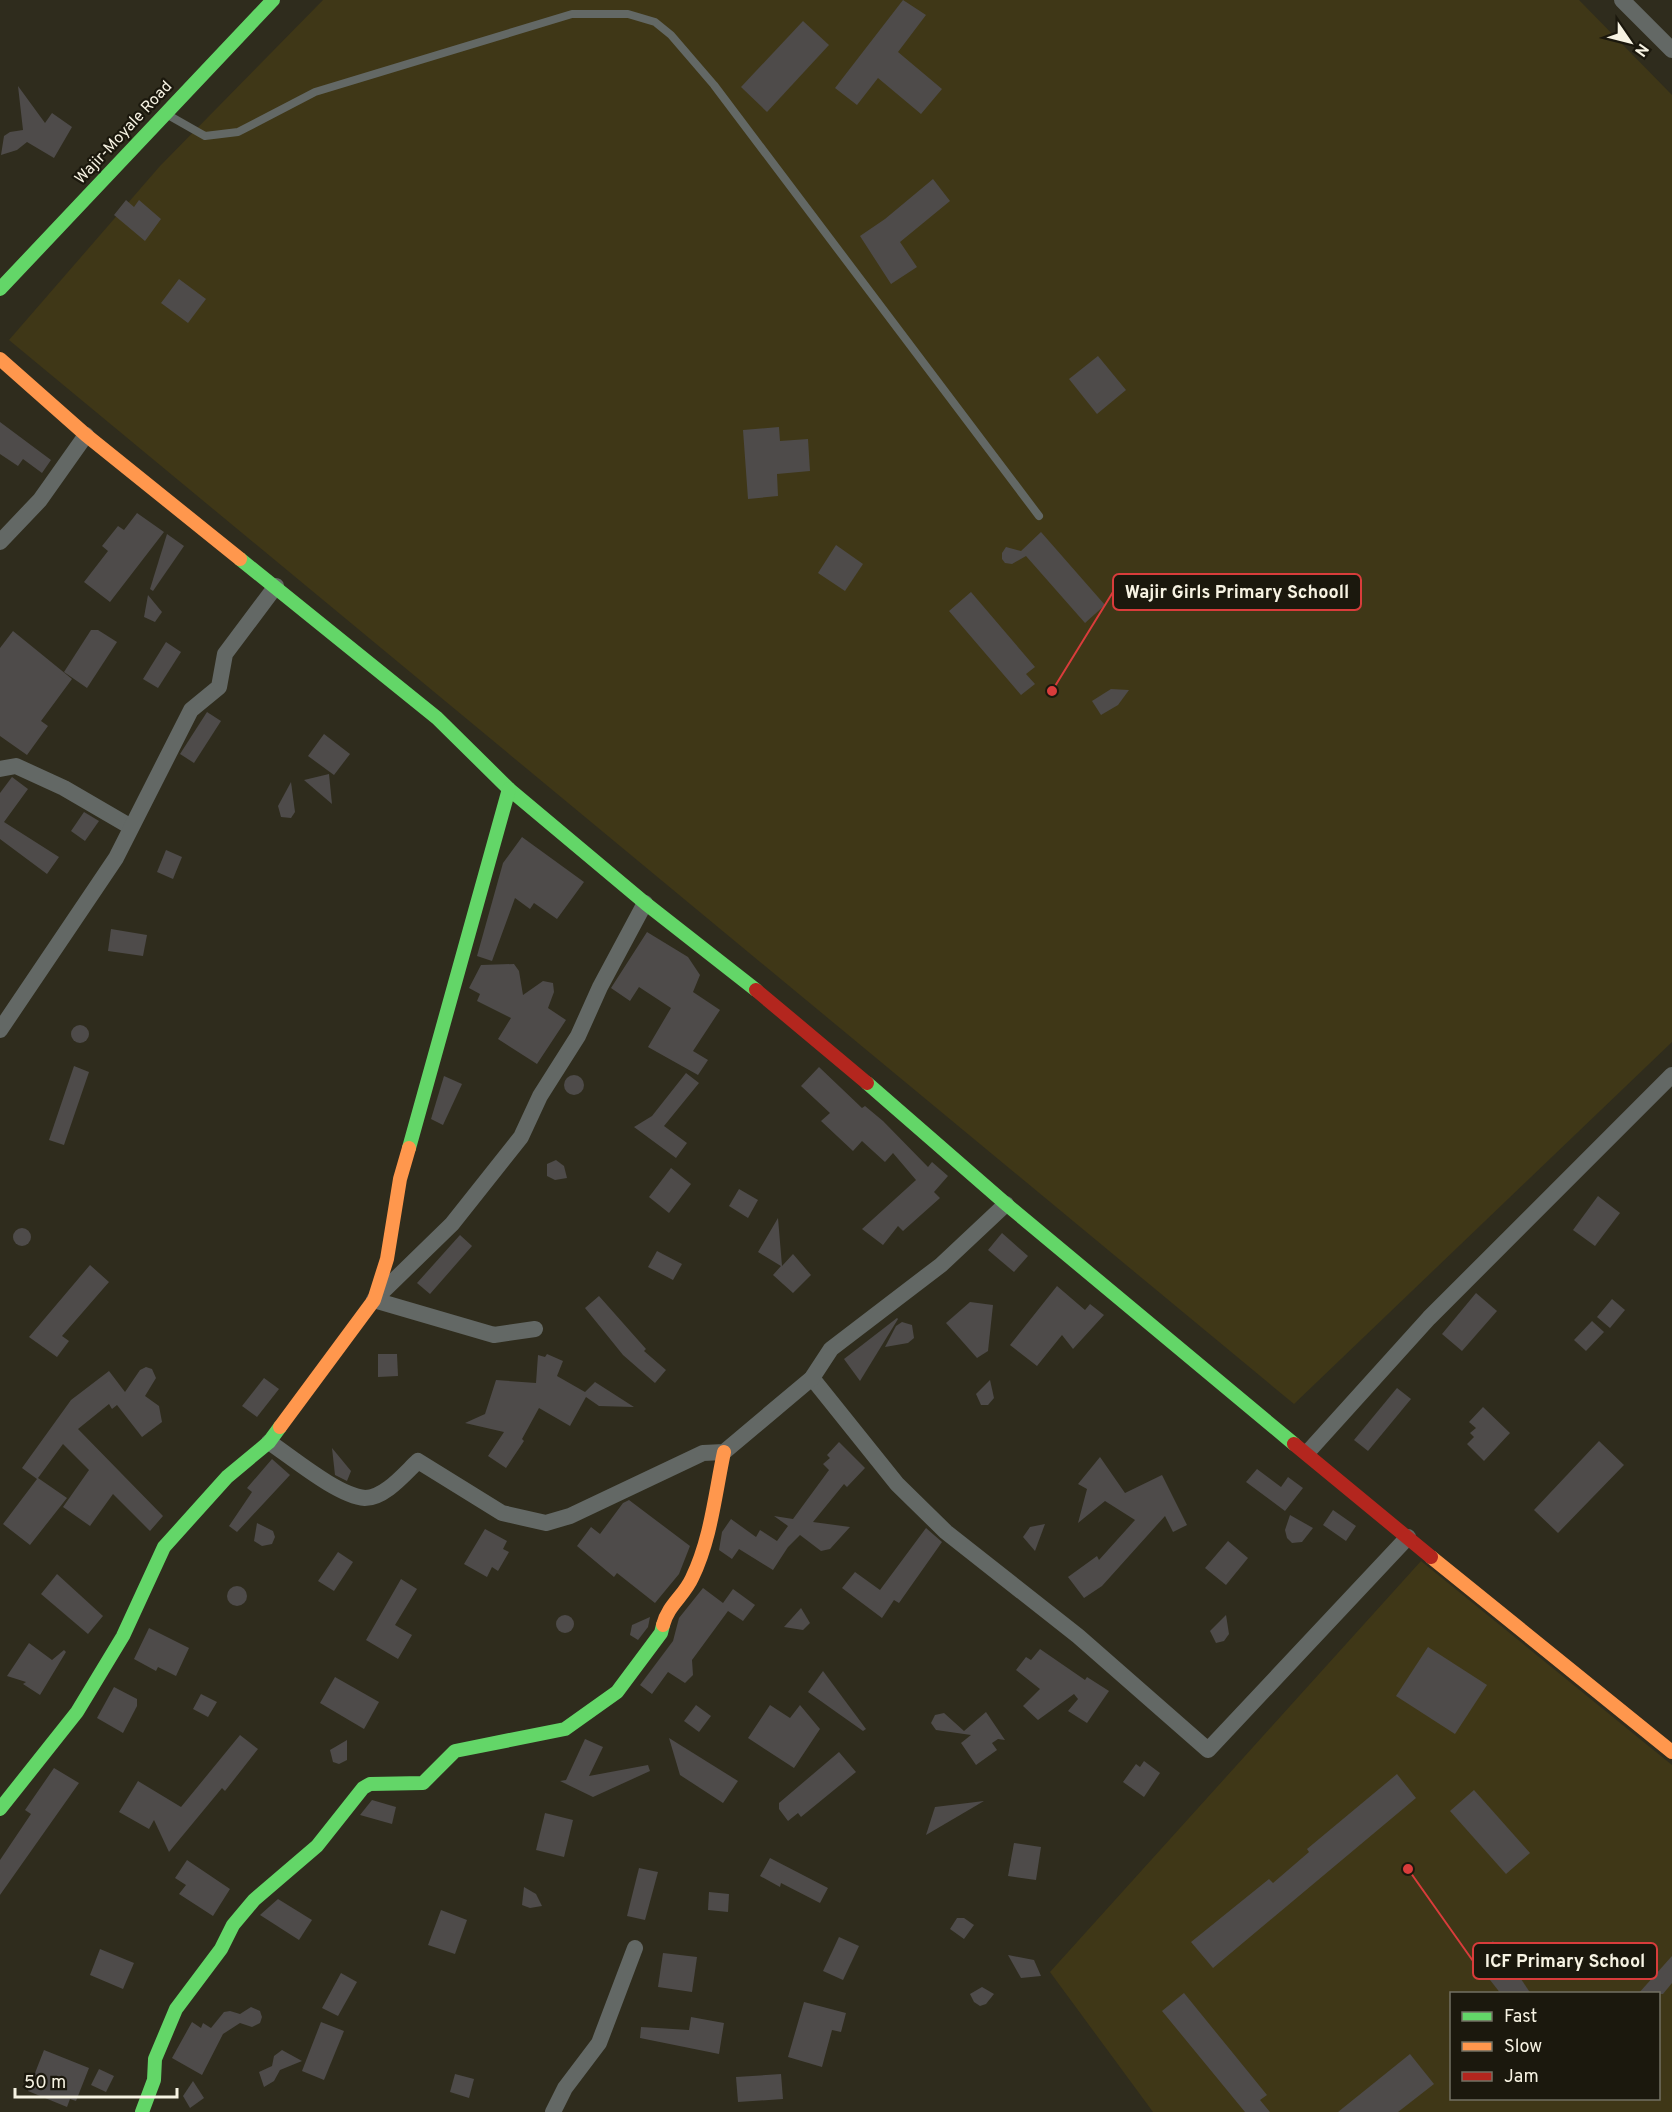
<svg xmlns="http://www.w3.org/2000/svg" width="1672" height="2112" font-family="Overpass,sans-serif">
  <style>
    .built { fill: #3f3717; fill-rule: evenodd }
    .building { fill: #4e4b4a }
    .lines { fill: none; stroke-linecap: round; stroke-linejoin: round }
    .lane { stroke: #636865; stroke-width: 8 }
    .street { stroke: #636865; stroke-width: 16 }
    .fast { stroke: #63d668; stroke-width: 14 }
    .slow { stroke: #ff974d; stroke-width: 14 }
    .jam { stroke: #b3261e; stroke-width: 14 }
    .labels { text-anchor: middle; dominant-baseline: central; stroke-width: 4.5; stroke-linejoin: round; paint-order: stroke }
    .street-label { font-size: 16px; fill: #f7f3e3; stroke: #1b180d }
    .leader { fill: none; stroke: #d93c3b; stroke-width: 2 }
    .callout-dot { fill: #d93c3b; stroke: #1b180d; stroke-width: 2 }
    .callout { fill: #1b180d; stroke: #d93c3b; stroke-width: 2 }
    .callout-label { font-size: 18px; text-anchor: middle; font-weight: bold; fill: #f7f3e3 }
  </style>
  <rect width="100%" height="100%" fill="#2f2c1d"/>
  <!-- built -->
  <g class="built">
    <path d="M323 0H1579L1672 95V1042L1294 1404 9 340 160 166Z"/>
    <path d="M1421 1561 1672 1765V2112H1153L1050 1972ZM1452 1994H1658V2098H1452Z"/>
  </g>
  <!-- building -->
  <g class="building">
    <path d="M903 0 926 15 898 52 942 89 921 114 878 78 857 105 835 88Z"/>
    <path d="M803 21 829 45 767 112 741 87Z"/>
    <path d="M18 86 45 123 52 113 72 127 54 158 27 142 17 150 1 155 4 136 10 132 23 130Z"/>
    <path d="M933 179 950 201 900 242 917 267 891 284 860 236 885 219Z"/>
    <path d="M126 200 134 207 139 200 161 219 145 241 114 215Z"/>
    <path d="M179 279 206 299 188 323 161 303Z"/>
    <path d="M1098 356 1126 390 1097 414 1069 379Z"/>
    <path d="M0 422 51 460 42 473 23 459 18 466 0 454Z"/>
    <path d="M779 427 780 441 808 439 810 471 777 474 778 496 748 499 743 430Z"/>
    <path d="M137 513 164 532 110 602 84 582 108 551 102 546 118 526 124 530Z"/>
    <path d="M1041 532 1105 605 1085 623 1026 556 1012 564 1005 563 1002 559V553L1006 547 1021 551Z"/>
    <path d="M167 534 184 546 153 591 150 589Z"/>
    <path d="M836 545 863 564 845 591 818 573Z"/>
    <path d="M971 592 1035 667 1026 674 1035 684 1021 695 949 611Z"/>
    <path d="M148 595 162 612 155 622 144 617Z"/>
    <path d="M91 630H98L117 642 87 688 64 672Z"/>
    <path d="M13 631 72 679 41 721 48 726 27 755 0 736V648Z"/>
    <path d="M166 642 181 652 158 688 143 679Z"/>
    <path d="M1111 689 1129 690 1118 705 1101 715 1092 701Z"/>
    <path d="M207 712 221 721 194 763 180 754Z"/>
    <path d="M324 734 350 754 334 775 308 756Z"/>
    <path d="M329 774 332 804 304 780Z"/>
    <path d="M12 777 28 789 4 822 59 857 47 874 0 839V793Z"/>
    <path d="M291 782 295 812 291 818 281 817 278 806Z"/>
    <path d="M84 812 99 821 85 841 71 831Z"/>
    <path d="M522 837 584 882 557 919 534 903 530 909 515 898 492 961 477 956 503 863Z"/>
    <path d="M166 850 182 857 173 879 157 872Z"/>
    <path d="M111 929 147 935 143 956 108 951Z"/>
    <path d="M647 932 688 957 700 975 693 992 720 1010 693 1051 708 1060 698 1075 648 1047 671 1008 639 987 630 1001 611 988Z"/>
    <path d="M514 964 519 971 523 995 543 981 553 983 554 992 548 1008 566 1020 537 1064 498 1039 511 1018 477 1001 480 994 469 988 481 965Z"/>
    <circle cx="80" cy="1034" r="9"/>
    <path d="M74 1066 89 1072 64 1145 49 1140Z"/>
    <path d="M819 1067 862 1108 865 1106 883 1121 928 1167 932 1162 948 1176 934 1192 940 1198 903 1231 898 1226 883 1245 862 1229 916 1180 893 1153 885 1162 862 1141 853 1151 821 1121 830 1113 801 1086Z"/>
    <path d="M686 1073 699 1083 664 1126 687 1143 676 1158 634 1127 652 1116Z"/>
    <circle cx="574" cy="1085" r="10"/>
    <path d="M444 1076 462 1084 443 1125 431 1119Z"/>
    <path d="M556 1160 564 1166 567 1178 555 1180 547 1176V1164Z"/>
    <path d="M671 1168 691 1184 669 1213 649 1197Z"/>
    <path d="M739 1189 758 1200 748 1218 729 1206Z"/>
    <path d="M1598 1196 1620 1213 1595 1246 1573 1230Z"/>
    <path d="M778 1218 782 1266 793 1254 811 1275 793 1293 773 1275 781 1266 758 1252Z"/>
    <circle cx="22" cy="1237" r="9"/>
    <path d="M1002 1233 1028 1256 1014 1272 988 1250Z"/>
    <path d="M460 1235 472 1246 430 1294 417 1283Z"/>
    <path d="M657 1251 682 1264 673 1280 648 1267Z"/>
    <path d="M90 1265 109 1282 62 1336 69 1341 57 1357 29 1337Z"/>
    <path d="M1057 1286 1085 1310 1090 1304 1104 1315 1073 1349 1062 1335 1037 1366 1010 1345Z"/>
    <path d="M1476 1293 1497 1311 1462 1351 1442 1334Z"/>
    <path d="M599 1296 646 1349 644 1351 666 1370 655 1383 623 1355 585 1308Z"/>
    <path d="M1612 1299 1625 1310 1610 1328 1597 1317Z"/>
    <path d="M970 1302 993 1305 988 1351 977 1358 946 1323Z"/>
    <path d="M897 1318 898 1319 860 1381 844 1359Z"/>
    <path d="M1592 1321 1604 1332 1586 1351 1574 1340Z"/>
    <path d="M902 1322 912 1325 914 1338 908 1343 885 1347 896 1326Z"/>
    <path d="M378 1354H397L398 1376 378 1377Z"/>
    <path d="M547 1354 563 1361 557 1376 585 1392 595 1382 634 1407 599 1406 586 1397 570 1426 539 1408 522 1439 524 1441 506 1468 488 1456 504 1432 465 1423 485 1414 496 1380 536 1383 538 1355 545 1357Z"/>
    <path d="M146 1367 152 1369 156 1378 145 1396 159 1406 162 1422 142 1437 117 1405 112 1409 109 1404 78 1429 163 1516 150 1531 113 1494 90 1526 63 1507 89 1470 63 1444 38 1478 67 1498 30 1545 3 1524 37 1479 22 1468 71 1400 109 1371 125 1392 140 1370Z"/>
    <path d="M264 1378 279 1389 257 1417 242 1406Z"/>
    <path d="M990 1380 994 1398 988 1405H981L976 1394Z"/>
    <path d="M1397 1388 1411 1399 1368 1451 1354 1440Z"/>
    <path d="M1483 1407 1510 1433 1484 1461 1467 1444 1474 1437 1470 1433 1476 1428 1469 1422Z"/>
    <path d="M1599 1441 1624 1465 1558 1533 1534 1510Z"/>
    <path d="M839 1442 865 1468 847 1487 844 1484 813 1522 850 1527 830 1549 821 1551 800 1535 788 1547 773 1570 739 1549 732 1559 719 1550 722 1532 731 1519 756 1537 760 1530 777 1541 788 1526 774 1516 793 1519 829 1470 823 1464 830 1458 827 1455Z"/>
    <path d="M332 1448 351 1471 347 1481 335 1475Z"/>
    <path d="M1100 1457 1125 1493 1162 1475 1187 1525 1173 1532 1165 1516 1102 1586 1084 1598 1068 1577 1097 1556 1099 1560 1135 1520 1105 1501 1078 1523 1087 1489 1078 1484Z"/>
    <path d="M272 1459 290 1475 237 1532 229 1526 252 1492 247 1488Z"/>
    <path d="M1257 1469 1281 1487 1288 1477 1303 1488 1285 1511 1246 1482Z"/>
    <path d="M629 1500 690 1546 679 1574 655 1603 617 1573 614 1577 577 1546 591 1527 600 1534 623 1503Z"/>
    <path d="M1333 1510 1356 1526 1346 1541 1323 1525Z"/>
    <path d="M1290 1515 1313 1528 1302 1542 1292 1543 1287 1538 1285 1530Z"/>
    <path d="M257 1523 273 1531 275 1537 272 1544 262 1546 254 1541Z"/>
    <path d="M1045 1524 1035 1551 1023 1537 1030 1527Z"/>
    <path d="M926 1528 942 1542 899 1603 894 1600 882 1618 842 1588 855 1572 880 1590Z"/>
    <path d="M485 1529 507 1541 503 1549 509 1552 498 1571 492 1567 487 1577 464 1564Z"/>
    <path d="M1228 1541 1248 1558 1226 1585 1205 1568Z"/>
    <path d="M338 1552 353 1562 334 1591 318 1581Z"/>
    <path d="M57 1574 103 1616 88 1634 41 1594Z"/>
    <path d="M401 1579 417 1589 395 1625 412 1635 398 1659 366 1640Z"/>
    <circle cx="237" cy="1596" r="10"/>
    <path d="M703 1588 723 1603 733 1589 755 1605 743 1621 728 1611 692 1660 693 1675 685 1683 668 1672 652 1694 640 1685 673 1641 679 1618Z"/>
    <path d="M801 1608 810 1623 803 1630 784 1627Z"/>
    <circle cx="565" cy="1624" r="9"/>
    <path d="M1226 1615 1229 1634 1224 1641 1216 1643 1210 1631Z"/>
    <path d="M650 1617 648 1627 638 1640 630 1635 632 1625Z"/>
    <path d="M149 1628 189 1648 176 1676 158 1667 156 1671 134 1659Z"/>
    <path d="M29 1643 52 1660 64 1650 66 1652 40 1695 23 1684 26 1682 7 1676Z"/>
    <path d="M1428 1647 1487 1685 1455 1734 1396 1696Z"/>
    <path d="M1040 1649 1085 1680 1087 1677 1109 1691 1087 1723 1068 1711 1078 1699 1074 1694 1038 1720 1023 1706 1040 1689 1016 1670 1026 1657 1031 1660Z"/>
    <path d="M823 1671 866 1729 863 1731 808 1692Z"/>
    <path d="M335 1677 379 1702 364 1729 320 1703Z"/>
    <path d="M114 1687 137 1699V1706L123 1733 97 1718Z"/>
    <path d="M201 1694 217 1702 208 1717 193 1709Z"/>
    <path d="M696 1705 711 1716 699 1732 684 1721Z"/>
    <path d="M770 1705 790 1718 800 1705 820 1729 794 1768 748 1738Z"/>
    <path d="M986 1712 1005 1740 998 1739 992 1743 997 1750 976 1765 961 1743 971 1735 936 1730 931 1723 935 1715 944 1713 964 1731Z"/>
    <path d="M240 1735 258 1749 225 1791 222 1788 169 1852 154 1820 149 1829 119 1812 138 1781 181 1807Z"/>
    <path d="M669 1738 738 1781 723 1803 680 1775Z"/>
    <path d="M585 1739 603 1747 589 1776 648 1765 650 1771 593 1797 560 1781 566 1780Z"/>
    <path d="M347 1740V1760L339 1764 333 1762 330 1750Z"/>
    <path d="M839 1752 856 1772 801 1817 798 1813 788 1821 779 1809V1803Z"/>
    <path d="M1144 1761 1160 1773 1144 1797 1123 1782 1136 1764 1140 1767Z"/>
    <path d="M54 1768 79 1783 0 1895V1860L31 1814 25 1810Z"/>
    <path d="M1397 1774 1416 1798 1213 1968 1191 1942 1269 1879 1273 1883 1309 1852 1307 1849Z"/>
    <path d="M1474 1790 1530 1853 1506 1874 1450 1811Z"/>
    <path d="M372 1800 396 1807 392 1824 360 1815Z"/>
    <path d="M984 1801 926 1835 935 1807Z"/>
    <path d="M545 1813 573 1820 564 1857 536 1850Z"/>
    <path d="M1014 1843 1041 1847 1036 1880 1008 1876Z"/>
    <path d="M770 1858 828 1888 820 1903 781 1883 780 1887 760 1876Z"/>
    <path d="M187 1860 230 1889 213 1916 179 1894 186 1885 175 1878Z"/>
    <path d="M639 1868 658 1872 645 1920 627 1916Z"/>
    <path d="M524 1887 536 1894 542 1906 530 1908 522 1905Z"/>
    <path d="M709 1892 729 1894 728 1912 708 1910Z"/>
    <path d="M278 1899 312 1920 299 1940 260 1915Z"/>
    <path d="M441 1910 467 1920 455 1954 428 1945Z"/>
    <path d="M957 1918H964L974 1925 964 1939 950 1929Z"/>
    <path d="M839 1937 859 1946 843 1980 823 1971Z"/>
    <path d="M1493 1941 1517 1973 1531 1994H1501L1472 1957Z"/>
    <path d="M100 1949 134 1963 123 1989 90 1975Z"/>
    <path d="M663 1953 697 1957 692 1992 658 1987Z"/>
    <path d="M1008 1955 1034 1960 1041 1976 1021 1978Z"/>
    <path d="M1672 1956V1983L1663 1994H1638Z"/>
    <path d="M341 1973 357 1982 338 2016 322 2008Z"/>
    <path d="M982 1987 994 1994 986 2004 980 2006 974 2002 970 1994Z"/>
    <path d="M1184 1993 1267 2095 1260 2100 1270 2112H1245L1162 2011Z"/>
    <path d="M804 2002 846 2013 841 2032 832 2030 822 2067 788 2057Z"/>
    <path d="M251 2007 260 2011 262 2017 260 2023 252 2027 240 2023 223 2034 202 2075 172 2058 192 2022 201 2028 203 2023 211 2028 224 2012 230 2011 240 2014Z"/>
    <path d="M691 2017 724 2023 719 2054 640 2038 641 2027 689 2030Z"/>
    <path d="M321 2022 344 2031 324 2080 302 2071Z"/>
    <path d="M44 2050 89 2068 76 2101 70 2099 67 2107 28 2091Z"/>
    <path d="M282 2050 302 2061 280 2070 274 2081 264 2087 259 2072 272 2066 274 2056Z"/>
    <path d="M1410 2054 1434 2084 1398 2112H1338Z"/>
    <path d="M99 2069 114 2076 106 2092 91 2085Z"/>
    <path d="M455 2074 474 2079 469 2098 450 2092Z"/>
    <path d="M781 2074 783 2099 738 2102 736 2077Z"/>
    <path d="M193 2081 204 2098 190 2108 183 2096Z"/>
  </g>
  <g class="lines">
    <!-- lane -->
    <path class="lane" d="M168 115 205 136 238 132 315 92 572 14H628L655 22 671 35 714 85 1039 516"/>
    <!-- street -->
    <g class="street">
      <path d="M1622 0 1672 50"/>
      <path d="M0 542 40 500 86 435"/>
      <path d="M0 769 16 766 64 788 131 827"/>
      <path d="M0 1030 116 858 191 710 219 687 225 654 276 586"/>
      <path d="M376 1298 452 1224 521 1137 540 1096 578 1036 600 987 645 903"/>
      <path d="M374 1300 494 1335 535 1329"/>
      <path d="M812 1378 897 1484 946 1532 1078 1636 1208 1750 1408 1537"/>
      <path d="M269 1442C293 1458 338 1496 365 1498 385 1498 405 1473 418 1461L502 1513 546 1523 570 1516 703 1453 724 1452 812 1378 831 1349 941 1265 1006 1204"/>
      <path d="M1307 1453 1429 1318 1672 1075"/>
      <path d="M553 2112 565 2088 599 2043 635 1948"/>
    </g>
    <!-- fast -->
    <g class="fast">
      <path d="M0 289 273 0"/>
      <path d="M240 559 437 718 509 789 645 903 756 990"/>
      <path d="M867 1083 1006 1204 1294 1444"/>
      <path d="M409 1148 509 789"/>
      <path d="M0 1809 77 1712 123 1636 164 1547 227 1477 269 1442 280 1427"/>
      <path d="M142 2112 154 2080 155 2059 176 2009 221 1949 233 1925 254 1900 317 1846 363 1788 370 1784 423 1783 455 1751 565 1729 617 1692 661 1633 663 1625"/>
    </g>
    <!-- slow -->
    <g class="slow">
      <path d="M0 359 86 435 240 559"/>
      <path d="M280 1427 374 1300 387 1259 400 1179 409 1148"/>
      <path d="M1431 1557 1672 1752"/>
      <path d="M663 1625C668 1605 684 1596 692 1578 711 1539 715 1494 724 1452"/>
    </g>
    <!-- jam -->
    <g class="jam">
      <path d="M756 990 867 1083"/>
      <path d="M1294 1444 1431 1557"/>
    </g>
  </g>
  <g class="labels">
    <!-- street labels -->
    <g class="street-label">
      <text transform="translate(124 133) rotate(-47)">Wajir-Moyale Road</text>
    </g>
  </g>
  <!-- callouts -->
  <path class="leader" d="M1052 691L1113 592M1408 1869L1473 1961"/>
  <g class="callout-dot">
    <circle cx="1052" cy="691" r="6"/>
    <circle cx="1408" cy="1869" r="6"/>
  </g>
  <g class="callout">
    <rect x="1113" y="574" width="248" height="36" rx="6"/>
    <rect x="1473" y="1943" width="184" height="36" rx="6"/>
  </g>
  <g class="callout-label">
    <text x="1237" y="598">Wajir Girls Primary Schooll</text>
    <text x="1565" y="1967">ICF Primary School</text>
  </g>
  <!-- legend -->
  <rect x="1450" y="1992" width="210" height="108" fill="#1b180d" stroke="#737063" stroke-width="1.5"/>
  <rect x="1462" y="2012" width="30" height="9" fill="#63d668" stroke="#737063" stroke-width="1.5"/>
  <text x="1504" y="2022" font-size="18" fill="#f7f3e3">Fast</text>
  <rect x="1462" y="2042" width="30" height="9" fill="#ff974d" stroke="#737063" stroke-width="1.5"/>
  <text x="1504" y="2052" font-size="18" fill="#f7f3e3">Slow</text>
  <rect x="1462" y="2072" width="30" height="9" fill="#b3261e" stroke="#737063" stroke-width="1.5"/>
  <text x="1504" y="2082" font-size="18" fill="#f7f3e3">Jam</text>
  <!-- north arrow -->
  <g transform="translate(1630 42) rotate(125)" stroke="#1b180d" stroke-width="4.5" paint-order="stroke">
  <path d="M0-4.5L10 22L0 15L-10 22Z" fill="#f7f3e3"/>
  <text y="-9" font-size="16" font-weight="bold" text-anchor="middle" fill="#f7f3e3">N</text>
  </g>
  <!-- scale -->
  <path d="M15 2088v9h162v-9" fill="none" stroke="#f7f3e3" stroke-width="3"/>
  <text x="24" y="2088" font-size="18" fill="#f7f3e3" stroke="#1b180d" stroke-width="4.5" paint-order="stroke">50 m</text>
</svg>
